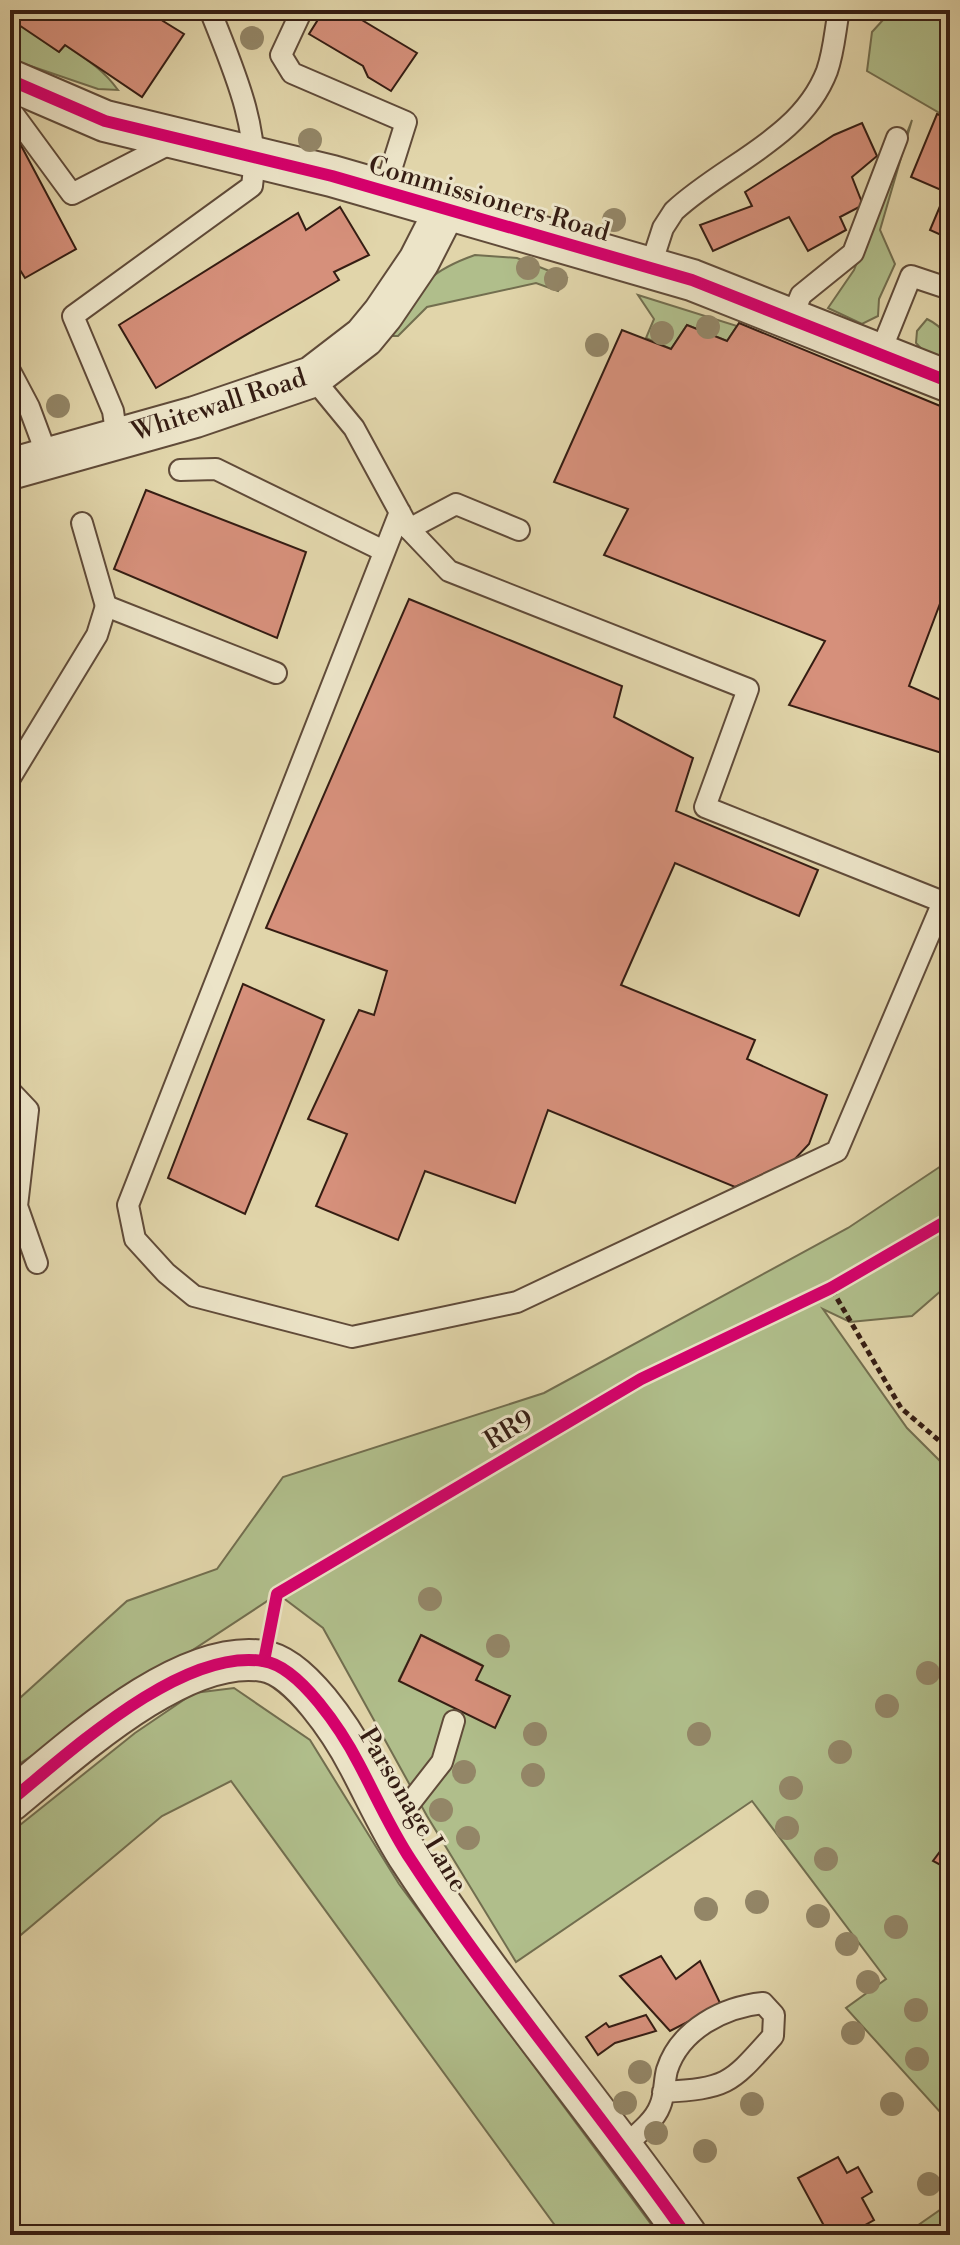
<svg xmlns="http://www.w3.org/2000/svg" width="960" height="2245" font-family="'Libre Bodoni',serif">
  <style>
    .green { fill: #b0be8b; stroke: #726e4f; stroke-width: 2; fill-rule: evenodd }
    .building { fill: #d6907b; stroke: #351d13; stroke-width: 2 }
    .lines { fill: none; stroke-linecap: round; stroke-linejoin: round }
    .service-casing { stroke: #604b39; stroke-width: 24 }
    .minor-casing { stroke: #604b39; stroke-width: 44 }
    .path { stroke: #351d13; stroke-width: 5; stroke-dasharray: 6 4; stroke-linecap: butt }
    .service { stroke: #ece4c8; stroke-width: 20 }
    .minor { stroke: #ece4c8; stroke-width: 40 }
    .cycleway-casing { stroke: #ece4c8; stroke-width: 17 }
    .cycleway { stroke: #d6006c; stroke-width: 12 }
    .tree { fill: #938667 }
    .labels { text-anchor: middle; dominant-baseline: central; stroke-width: 6; stroke-linejoin: round; paint-order: stroke }
    .street-label { font-size: 26px; fill: #351d13; stroke: #ece4c8 }
  </style>
  <rect width="100%" height="100%" fill="#e1d5aa"/>
  <filter id="stains"><feTurbulence type="fractalNoise" baseFrequency=".0025" numOctaves="4"/><feColorMatrix values="0 0 0 0 .2 0 0 0 0 .09 0 0 0 0 .02 0 0 0 .5 -.17"/></filter>
  <radialGradient id="worn" r=".72"><stop offset=".6" stop-color="#630" stop-opacity="0"/><stop offset="1" stop-color="#630" stop-opacity=".3"/></radialGradient>
  <!-- green -->
  <g class="green">
    <path d="M892 10H950V119L867 71 872 32Z"/>
    <path d="M21 25 59 52 65 45C86 59 103 69 118 90L98 89 10 59V42Z"/>
    <path d="M912 120 880 230 895 264 879 299 878 316 862 324 828 308 854 270Z"/>
    <path d="M475 255 517 258 567 278 558 291 536 283 427 307 398 336H388C419 291 421 274 475 255Z"/>
    <path d="M638 295 737 326 727 341 687 325 671 349 646 338 654 319Z"/>
    <path d="M927 319C946 328 950 340 950 359L926 354 916 343 917 331Z"/>
    <path d="M950 1160V1283L912 1316 850 1322 823 1309 907 1428 950 1471V2123L846 2008 886 1979 752 1801 516 1962 427 1816 323 1628 278 1594 10 1770V1707L127 1601 217 1569 283 1477 544 1393 848 1228ZM421 1635 482 1665 476 1680 510 1696 495 1727 399 1680Z"/>
    <path d="M234 1688 310 1740 399 1884 659 2235H562L231 1781 162 1816 10 1944V1833L135 1733 194 1693Z"/>
    <path d="M950 2203V2235H904Z"/>
  </g>
  <!-- building -->
  <g class="building">
    <path d="M10 10H171L163 21 184 34 142 97 65 45 59 52 10 19Z"/>
    <path d="M324 10H345L417 53 391 91 368 77 363 66 309 34Z"/>
    <path d="M937 114 950 119V239L930 230 946 192 911 177Z"/>
    <path d="M862 123 877 156 852 177 863 205 840 217 846 230 808 251 789 217 713 251 700 225 752 206 745 192 834 135Z"/>
    <path d="M10 135 16 136 76 249 25 278 10 254Z"/>
    <path d="M340 207 369 255 334 272 339 280 156 388 119 325 298 213 306 230Z"/>
    <path d="M739 323 950 410V577L909 686 950 704V745L945 754 789 705 825 641 604 555 628 509 554 482 622 330 671 349 687 325 727 341Z"/>
    <path d="M146 490 306 552 277 638 114 569Z"/>
    <path d="M409 599 622 686 614 717 693 758 676 811 818 870 799 916 675 863 621 985 755 1040 747 1059 827 1095 809 1144 794 1160 735 1187 548 1110 515 1203 425 1171 398 1240 316 1206 347 1134 308 1119 359 1010 374 1015 387 971 266 928Z"/>
    <path d="M243 984 324 1020 245 1214 168 1178Z"/>
    <path d="M421 1635 483 1666 476 1680 510 1696 495 1728 399 1681Z"/>
    <path d="M950 1838V1870L933 1861Z"/>
    <path d="M661 1956 676 1979 700 1961 721 2005 670 2031 620 1976Z"/>
    <path d="M646 2015 656 2031 615 2043 598 2055 586 2037 606 2023 609 2027Z"/>
    <path d="M838 2157 847 2173 858 2167 872 2192 862 2198 874 2220 847 2235H829L798 2178Z"/>
  </g>
  <g class="lines">
    <!-- service casing -->
    <g class="service-casing">
      <g id="service">
        <path d="M302 10 281 55 292 73 406 122 384 192"/>
        <path d="M10 115H14L72 194 177 140"/>
        <path d="M650 268 663 228 674 211C724 164 801 139 827 71 834 51 835 31 839 10"/>
        <path d="M792 317 801 295 853 253 897 138"/>
        <path d="M880 353 911 276 950 289"/>
        <path d="M10 371 29 407 48 458"/>
        <path d="M312 377 354 428 409 529 449 571 748 689 705 807 943 902 837 1151 517 1302 352 1337 194 1296 166 1273 135 1239 128 1205 400 512"/>
        <path d="M117 439 113 411 73 316 252 186C261 128 231 64 210 10"/>
        <path d="M180 470 216 469 384 551"/>
        <path d="M82 523 106 606"/>
        <path d="M409 529 456 504 519 530"/>
        <path d="M10 778 97 635 106 606 276 673"/>
        <path d="M10 1091 28 1110 17 1206 37 1263"/>
        <path d="M392 1826 442 1762 454 1721"/>
        <path d="M623 2147C635 2136 654 2122 660 2106 665 2095 664 2081 667 2070 680 2029 724 2007 763 2003L774 2015 773 2036C730 2084 729 2088 663 2092"/>
      </g>
    </g>
    <!-- minor casing -->
    <g class="minor-casing">
      <g id="minor">
        <path d="M10 80 105 121 332 176 692 280 950 382"/>
        <path d="M10 469 195 417 312 377 364 337 383 314 419 261 445 210"/>
        <path d="M10 1801C70 1752 181 1648 263 1661 300 1666 343 1733 359 1764 376 1796 391 1830 411 1860 496 1990 597 2108 686 2235"/>
      </g>
    </g>
    <!-- path -->
    <g class="path">
      <path d="M950 1219 831 1288 901 1408 950 1450"/>
      <path d="M943 2235 950 2229"/>
    </g>
    <!-- service -->
    <use href="#service" class="service"/>
    <!-- minor -->
    <use href="#minor" class="minor"/>
    <!-- cycleway casing -->
    <g class="cycleway-casing">
      <g id="cycleway">
        <path d="M10 80 105 121 332 176 692 280 950 382"/>
        <path d="M264 1661 277 1594 641 1379 831 1288 950 1219"/>
        <path d="M10 1801C70 1752 181 1648 263 1661 300 1666 343 1733 359 1764 376 1796 391 1830 411 1860 496 1990 597 2108 686 2235"/>
      </g>
    </g>
    <!-- cycleway -->
    <use href="#cycleway" class="cycleway"/>
  </g>
  <!-- trees -->
  <g class="tree">
    <circle cx="252" cy="38" r="12"/>
    <circle cx="310" cy="140" r="12"/>
    <circle cx="614" cy="220" r="12"/>
    <circle cx="528" cy="268" r="12"/>
    <circle cx="556" cy="279" r="12"/>
    <circle cx="708" cy="327" r="12"/>
    <circle cx="662" cy="333" r="12"/>
    <circle cx="597" cy="345" r="12"/>
    <circle cx="58" cy="406" r="12"/>
    <circle cx="430" cy="1599" r="12"/>
    <circle cx="498" cy="1646" r="12"/>
    <circle cx="928" cy="1673" r="12"/>
    <circle cx="887" cy="1706" r="12"/>
    <circle cx="535" cy="1734" r="12"/>
    <circle cx="699" cy="1734" r="12"/>
    <circle cx="840" cy="1752" r="12"/>
    <circle cx="464" cy="1772" r="12"/>
    <circle cx="533" cy="1775" r="12"/>
    <circle cx="791" cy="1788" r="12"/>
    <circle cx="441" cy="1810" r="12"/>
    <circle cx="787" cy="1828" r="12"/>
    <circle cx="468" cy="1838" r="12"/>
    <circle cx="826" cy="1859" r="12"/>
    <circle cx="757" cy="1902" r="12"/>
    <circle cx="706" cy="1909" r="12"/>
    <circle cx="818" cy="1916" r="12"/>
    <circle cx="896" cy="1927" r="12"/>
    <circle cx="847" cy="1944" r="12"/>
    <circle cx="868" cy="1982" r="12"/>
    <circle cx="916" cy="2010" r="12"/>
    <circle cx="853" cy="2033" r="12"/>
    <circle cx="917" cy="2059" r="12"/>
    <circle cx="640" cy="2072" r="12"/>
    <circle cx="625" cy="2103" r="12"/>
    <circle cx="752" cy="2104" r="12"/>
    <circle cx="892" cy="2104" r="12"/>
    <circle cx="656" cy="2133" r="12"/>
    <circle cx="705" cy="2151" r="12"/>
    <circle cx="929" cy="2184" r="12"/>
  </g>
  <g class="labels">
    <!-- street labels -->
    <g class="street-label">
      <text transform="translate(489 199) rotate(16)">Commissioners Road</text>
      <text transform="translate(219 405) rotate(-18)">Whitewall Road</text>
      <text transform="translate(509 1430) rotate(-31)">RR9</text>
      <text transform="translate(413 1810) rotate(59)">Parsonage Lane</text>
    </g>
  </g>
  <!-- margin -->
  <rect width="960" height="2245" fill="none" stroke="#e1d5aa" stroke-width="40"/>
  <rect x="12" y="12" width="936" height="2221" fill="none" stroke="#351d13" stroke-width="4"/>
  <rect x="20" y="20" width="920" height="2205" fill="none" stroke="#351d13" stroke-width="2"/>
  <rect width="100%" height="100%" filter="url(#stains)"/>
  <rect width="100%" height="100%" fill="url(#worn)"/>
</svg>
